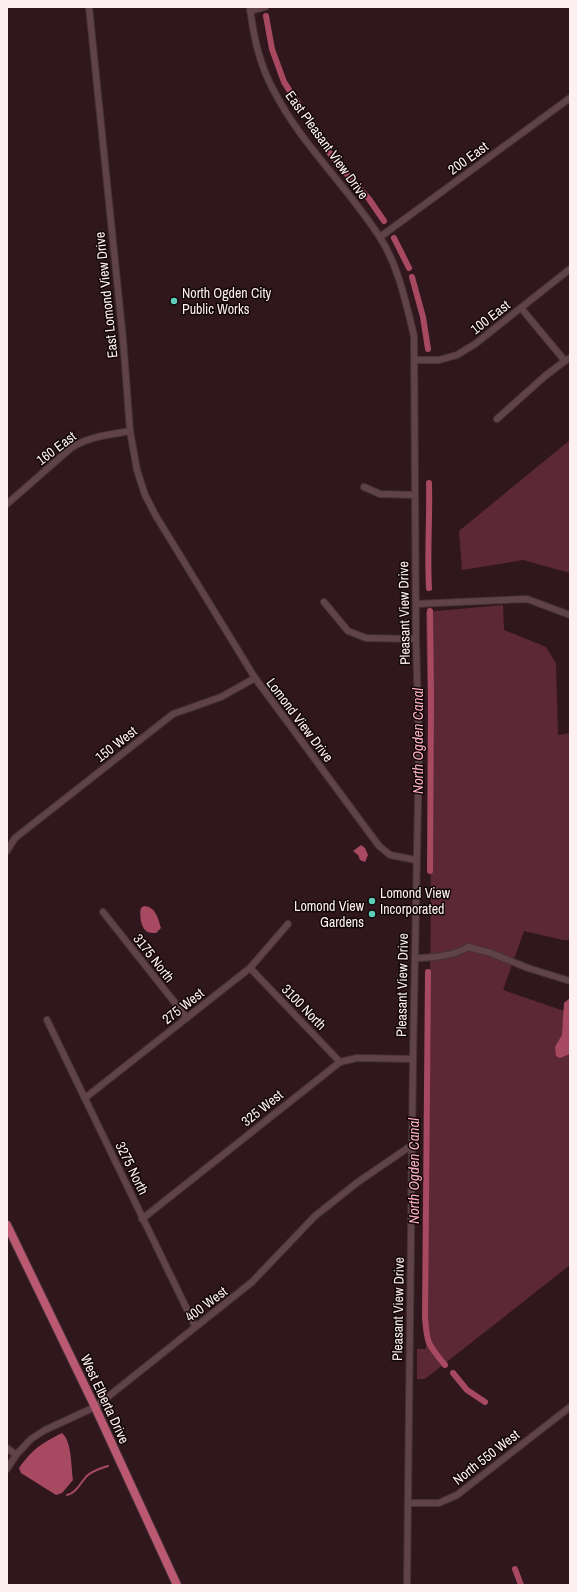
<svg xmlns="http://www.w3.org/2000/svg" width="577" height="1592" font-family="'Archivo Narrow',sans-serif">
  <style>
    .green { fill: #5d2836 }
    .water { fill: #a64961 }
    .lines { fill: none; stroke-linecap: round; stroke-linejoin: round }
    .stream { stroke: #a64961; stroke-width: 2 }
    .canal { stroke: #a64961; stroke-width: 6 }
    .minor-casing { stroke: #453236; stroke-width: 8 }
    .major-casing { stroke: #453236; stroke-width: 10 }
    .minor { stroke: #604349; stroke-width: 6 }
    .major { stroke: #bb5872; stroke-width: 8 }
    .poi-dot { fill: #5eceb8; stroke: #110608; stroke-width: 1.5 }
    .labels { text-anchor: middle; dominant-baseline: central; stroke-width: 3; stroke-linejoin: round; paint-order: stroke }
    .street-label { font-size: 14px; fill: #feeff2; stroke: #110608 }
    .poi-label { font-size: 14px; fill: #feeff2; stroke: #110608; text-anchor: start }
    .water-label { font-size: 15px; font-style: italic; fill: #feb0c0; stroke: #110608 }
  </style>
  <rect width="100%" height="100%" fill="#30171d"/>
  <!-- green -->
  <g class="green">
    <path d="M570 440V573L523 560 462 570 459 531Z"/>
    <path d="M503 605 504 630 546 647 556 663 558 735 570 733V940H563L524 931 503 990 570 1013V1265L425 1379H417V1349H426L431 895 426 612Z"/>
  </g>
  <!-- water -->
  <g class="water">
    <path d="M361 845 365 848 368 855 365 862 360 860 358 855 353 851Z"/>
    <path d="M144 906C156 907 158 918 161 928L156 933C153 933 149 933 146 931 141 927 139 914 141 908Z"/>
    <path d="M570 998V1054L560 1058 556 1056 555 1047 562 1035 564 1003Z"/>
    <path d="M62 1433C72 1441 71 1467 73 1480L62 1493 56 1495 21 1473 19 1468C33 1449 40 1444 62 1433Z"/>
  </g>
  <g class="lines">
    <!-- stream -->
    <path class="stream" d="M67 1495C77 1493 81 1481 88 1475 93 1471 101 1468 108 1466"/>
    <!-- canal -->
    <g class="canal">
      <path d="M266 16 272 49 284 82 299 105"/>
      <path d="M318 135 335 161 369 199 384 221"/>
      <path d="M394 238 409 268"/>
      <path d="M412 277 423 317 428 349"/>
      <path d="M429 588C427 553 430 518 429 483"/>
      <path d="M430 871 431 697 430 611"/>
      <path d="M428 972 425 1317C427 1345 428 1344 445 1365"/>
      <path d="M453 1373 467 1390 485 1402"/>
      <path d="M515 1569 521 1585"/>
    </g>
    <!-- minor casing -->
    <g class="minor-casing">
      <g id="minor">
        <path d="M89 7 123 339 130 431 137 470 145 495 156 516 255 678 379 846 390 855 416 860"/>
        <path d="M250 7C253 35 260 66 274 91 301 144 347 186 379 236 398 264 406 303 414 336L416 639 419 749 413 1059 407 1585"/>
        <path d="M250 11 265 7"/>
        <path d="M380 237 570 98"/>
        <path d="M521 308 565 361"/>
        <path d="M414 360H439L457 355 475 344 570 269"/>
        <path d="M497 419 545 376 565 361 570 358"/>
        <path d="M364 487 380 494 415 495"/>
        <path d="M7 504 71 448C89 436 110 435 130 431"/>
        <path d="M324 602 348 631 366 638 416 639"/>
        <path d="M416 604 527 599 570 615"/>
        <path d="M7 851 15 838 173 714 221 697 255 678"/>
        <path d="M103 912 187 1018"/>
        <path d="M415 958C432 958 453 956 468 947L491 953 528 968 570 981"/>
        <path d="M250 968 340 1062"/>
        <path d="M47 1020 195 1326"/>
        <path d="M85 1098 250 968 288 924"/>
        <path d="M142 1219 340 1062 357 1058 413 1059"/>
        <path d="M7 1448 16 1455"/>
        <path d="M7 1469 16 1455 31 1439 45 1430 95 1407 252 1282 315 1216 358 1182 412 1145"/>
        <path d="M409 1503H439L457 1495 570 1407"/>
      </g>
    </g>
    <!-- major casing -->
    <g class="major-casing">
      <path id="major" d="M7 1225 95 1407 177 1585"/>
    </g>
    <!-- minor -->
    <use href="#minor" class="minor"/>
    <!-- major -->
    <use href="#major" class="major"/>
  </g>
  <!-- markers -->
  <g class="poi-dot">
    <circle cx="174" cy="301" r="4"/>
    <circle cx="372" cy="901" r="4"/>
    <circle cx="372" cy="914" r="4"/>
  </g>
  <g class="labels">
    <!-- street labels -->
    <g class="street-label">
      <text transform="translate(327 145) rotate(54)">East Pleasant View Drive</text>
      <text transform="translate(468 158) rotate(-36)">200 East</text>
      <text transform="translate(106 295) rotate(-96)">East Lomond View Drive</text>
      <text transform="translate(490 317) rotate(-38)">100 East</text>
      <text transform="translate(56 448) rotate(-37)">160 East</text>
      <text transform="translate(404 613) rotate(-91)">Pleasant View Drive</text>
      <text transform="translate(300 720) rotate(53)">Lomond View Drive</text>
      <text transform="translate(116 744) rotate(-38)">150 West</text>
      <text transform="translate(154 958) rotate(52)">3175 North</text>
      <text transform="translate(402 985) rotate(-89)">Pleasant View Drive</text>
      <text transform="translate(183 1006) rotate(-38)">275 West</text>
      <text transform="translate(304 1007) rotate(46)">3100 North</text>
      <text transform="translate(262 1108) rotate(-39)">325 West</text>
      <text transform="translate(132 1168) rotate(64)">3275 North</text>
      <text transform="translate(206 1304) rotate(-37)">400 West</text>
      <text transform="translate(398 1309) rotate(-89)">Pleasant View Drive</text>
      <text transform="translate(105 1399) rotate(65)">West Elberta Drive</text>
      <text transform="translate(486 1457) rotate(-38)">North 550 West</text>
    </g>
    <!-- poi labels -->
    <g class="poi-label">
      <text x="182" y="293">North Ogden City<tspan x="182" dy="16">Public Works</tspan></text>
      <text x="380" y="893">Lomond View<tspan x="380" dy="16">Incorporated</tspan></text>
      <text x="364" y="906" text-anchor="end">Lomond View<tspan x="364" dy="16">Gardens</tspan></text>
    </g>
    <!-- water labels -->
    <g class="water-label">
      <text transform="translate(417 741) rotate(-90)">North Ogden Canal</text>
      <text transform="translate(413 1171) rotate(-90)">North Ogden Canal</text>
    </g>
  </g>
  <!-- border -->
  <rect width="577" height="1592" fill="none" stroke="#feeff2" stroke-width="16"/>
</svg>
